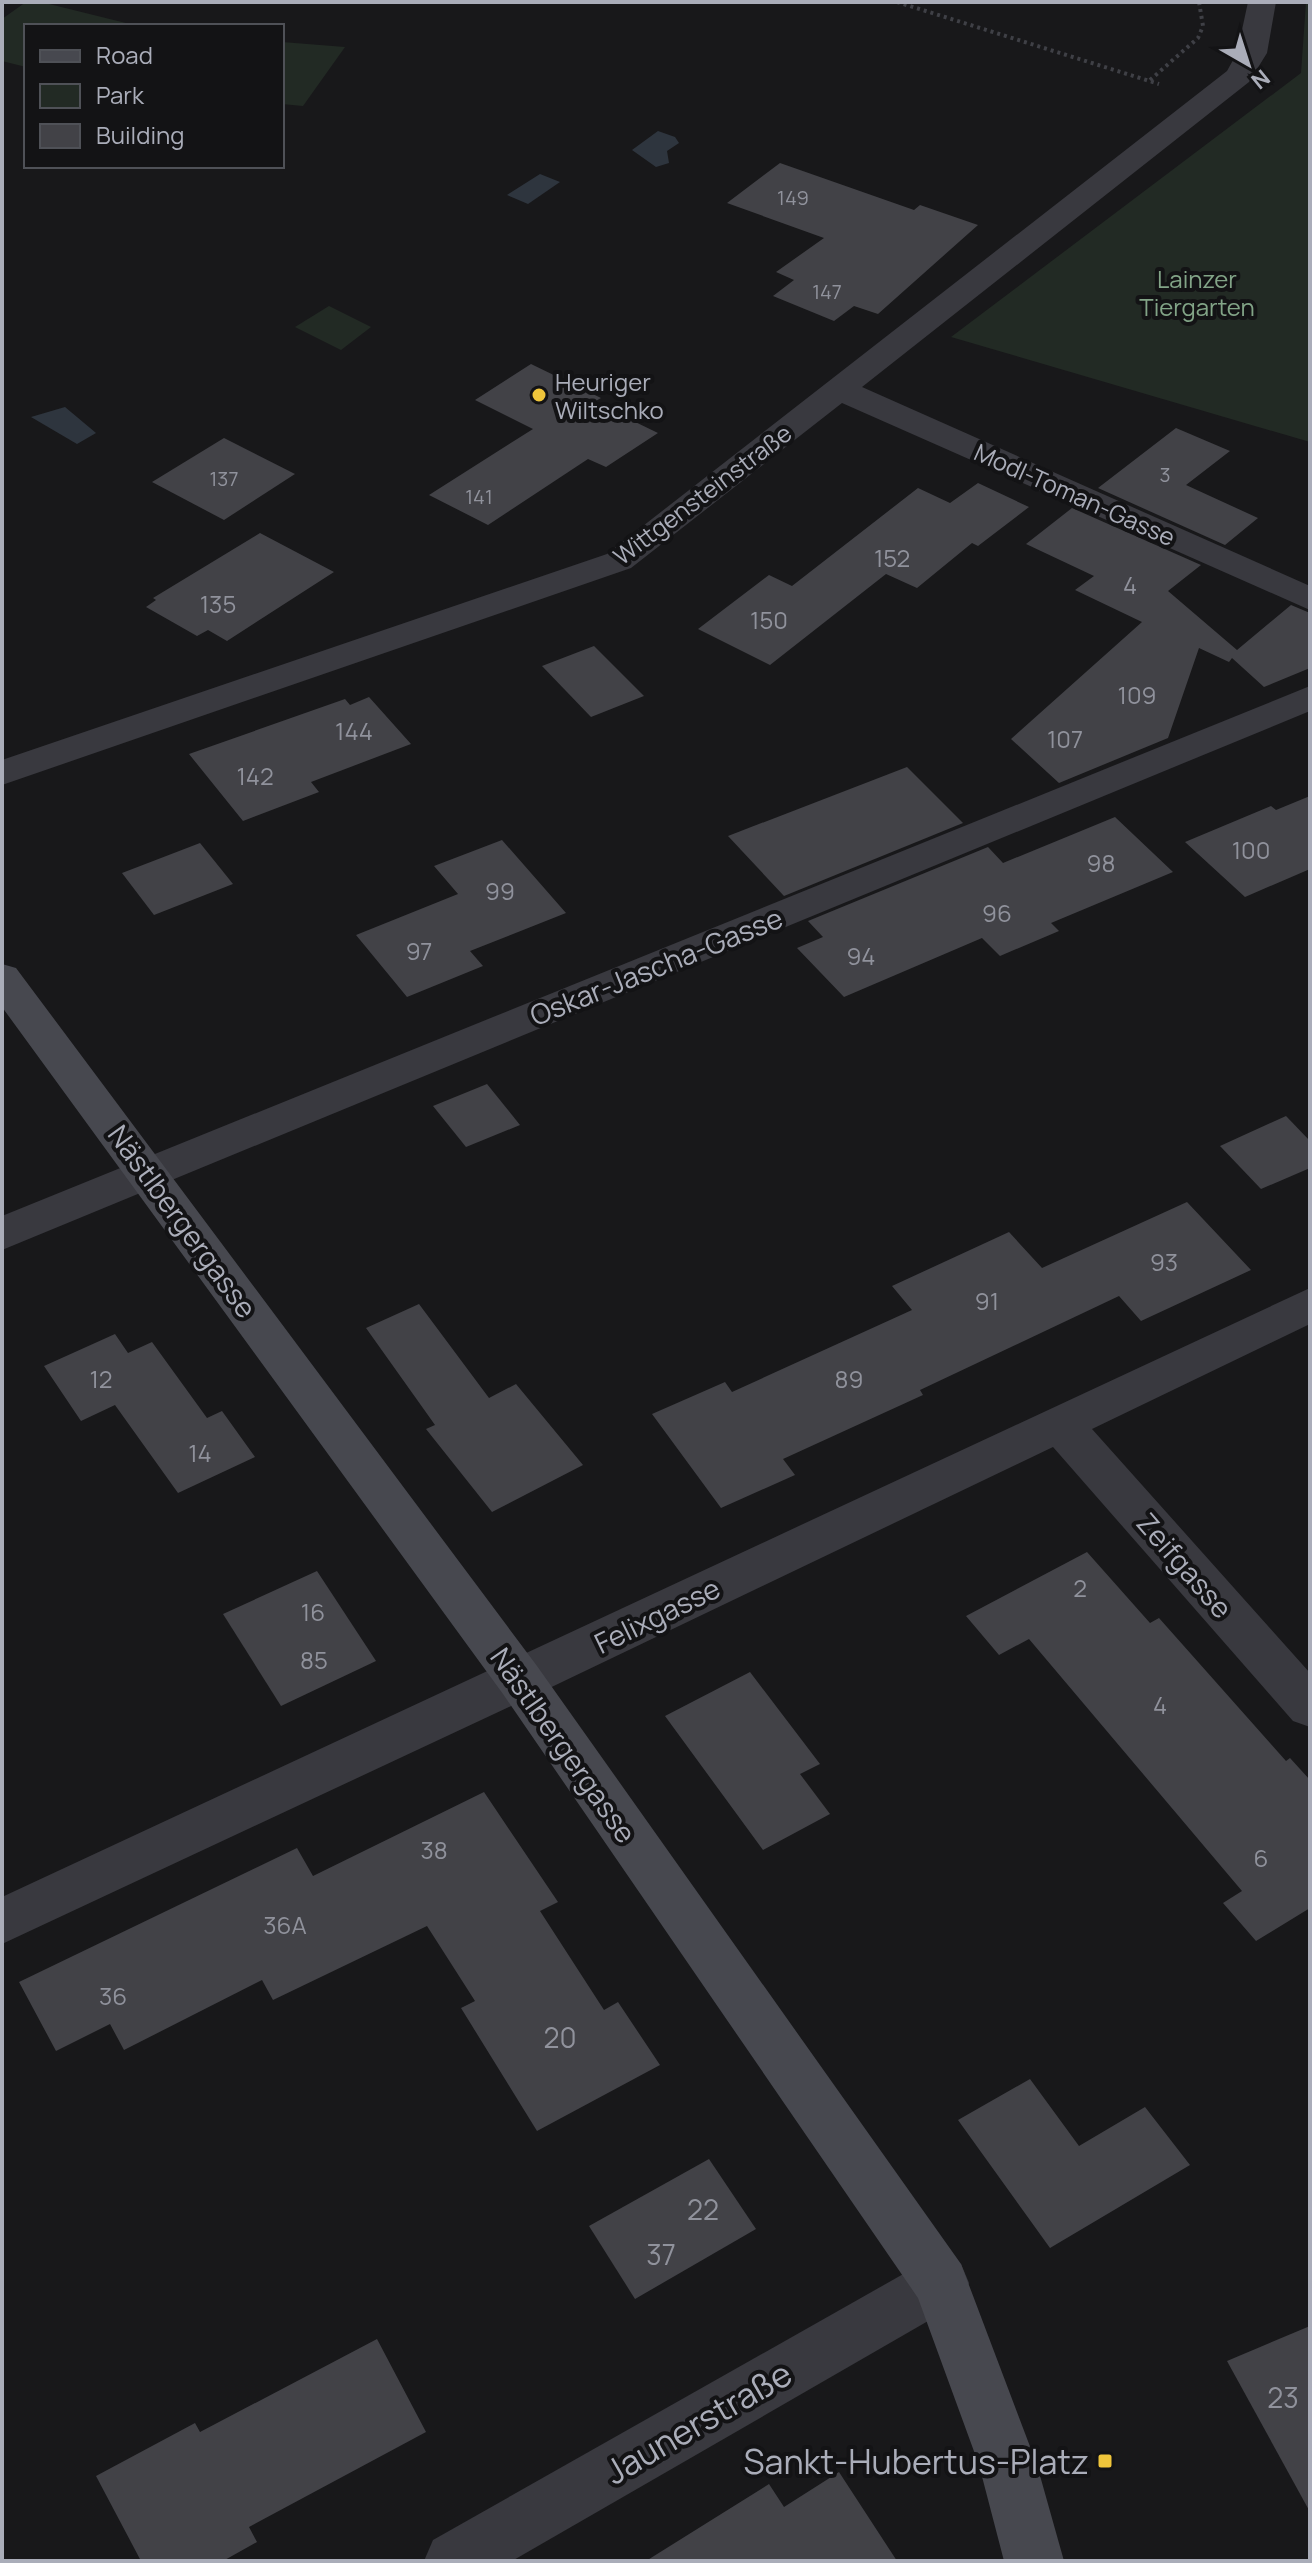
<svg xmlns="http://www.w3.org/2000/svg" width="1312" height="2563" font-family="Manrope,sans-serif">
  <style>
    .green { fill: #222a24 }
    .water { fill: #2e353e }
    .building { fill: #424247 }
    .lines { fill: none; stroke-linecap: round; stroke-linejoin: round }
    .path { stroke: #3f4046; stroke-width: 4; stroke-dasharray: 3 4; stroke-linecap: butt }
    .street { fill: #39393f; fill-rule: evenodd }
    .secondary { fill: #47484f; fill-rule: evenodd }
    .poi-dot { fill: #efc53b; stroke: #131315; stroke-width: 3 }
    .labels { text-anchor: middle; dominant-baseline: central; stroke-width: 8; stroke-linejoin: round; paint-order: stroke }
    .far-number-label { font-size: 20px; fill: #90929c }
    .far-park-label { font-size: 24px; fill: #82a487; stroke: #131315 }
    .far-poi-label { font-size: 24px; fill: #aaadb9; stroke: #131315; text-anchor: start }
    .far-street-label { font-size: 24px; fill: #aaadb9; stroke: #131315 }
    .number-label { font-size: 24px; fill: #90929c }
    .street-label { font-size: 28px; fill: #aaadb9; stroke: #131315 }
    .near-number-label { font-size: 28px; fill: #90929c }
    .near-street-label { font-size: 34px; fill: #aaadb9; stroke: #131315 }
    .near-poi-label { font-size: 34px; fill: #aaadb9; stroke: #131315; text-anchor: end }
  </style>
  <rect width="100%" height="100%" fill="#18181a"/>
  <!-- green -->
  <g class="green">
    <path d="M26 2H41L138 26H26V67L2 61V19Z"/>
    <path d="M1306 2H1310V442L951 337 1301 73Z"/>
    <path d="M282 42 345 47 303 106 282 104Z"/>
    <path d="M329 306 371 327 341 350 295 327Z"/>
  </g>
  <!-- water -->
  <g class="water">
    <path d="M658 131 675 137 679 143 667 151 669 163 656 167 632 150Z"/>
    <path d="M540 174 560 182 528 204 507 195Z"/>
    <path d="M65 407 96 433 77 444 31 417Z"/>
  </g>
  <!-- building -->
  <g class="building">
    <path d="M780 163 914 210 920 205 978 225 878 314 854 306 834 321 773 296 794 280 776 272 824 238 727 203Z"/>
    <path d="M531 364 601 398 594 402 658 433 606 467 588 459 488 525 429 495 533 429 475 400Z"/>
    <path d="M1176 428 1230 451 1186 485 1258 518 1225 545 1098 488Z"/>
    <path d="M224 438 295 474 224 520 152 482Z"/>
    <path d="M978 483 1029 507 978 546 972 543 917 588 886 574 770 665 698 629 769 575 792 586 918 488 950 503Z"/>
    <path d="M1072 508 1201 565 1168 591 1237 650 1291 605 1310 613V668L1264 687 1232 658 1229 662 1199 648 1168 738 1059 783 1011 739 1142 622 1075 590 1094 576 1026 544Z"/>
    <path d="M260 533 334 572 227 641 208 630 197 636 146 607 156 600 153 598Z"/>
    <path d="M594 646 644 696 591 717 542 666Z"/>
    <path d="M369 697 411 744 311 782 319 792 243 821 189 754 345 699 350 705Z"/>
    <path d="M907 767 963 823 784 896 728 836Z"/>
    <path d="M1310 796V869L1245 897 1185 842 1271 806 1276 810Z"/>
    <path d="M1115 817 1173 872 1051 923 1059 931 1000 956 982 938 844 997 797 948 823 937 808 921 988 847 1003 863Z"/>
    <path d="M502 840 566 913 470 951 483 966 407 997 356 935 458 894 434 866Z"/>
    <path d="M200 843 233 884 154 915 122 873Z"/>
    <path d="M487 1084 520 1125 466 1147 433 1106Z"/>
    <path d="M1286 1116 1310 1141V1168L1261 1189 1220 1146Z"/>
    <path d="M1187 1202 1251 1270 1141 1321 1119 1296 920 1390 923 1395 783 1459 795 1475 721 1508 652 1414 725 1382 732 1392 912 1310 892 1286 1009 1232 1042 1268Z"/>
    <path d="M419 1304 489 1398 516 1384 583 1465 492 1512 426 1429 435 1425 366 1328Z"/>
    <path d="M115 1334 128 1353 152 1342 207 1418 222 1411 255 1457 178 1493 115 1405 81 1421 44 1366Z"/>
    <path d="M1087 1552 1150 1623 1159 1618 1286 1761 1290 1758 1310 1780V1908L1256 1941 1223 1903 1242 1891 1029 1639 999 1655 966 1616Z"/>
    <path d="M317 1571 376 1661 281 1706 223 1614Z"/>
    <path d="M750 1672 820 1764 800 1774 830 1814 763 1850 665 1716Z"/>
    <path d="M484 1792 558 1902 540 1911 604 2010 618 2002 660 2065 537 2131 461 2008 475 2001 427 1926 273 2000 262 1980 124 2050 110 2024 56 2051 19 1982 297 1848 313 1876Z"/>
    <path d="M1030 2079 1079 2146 1145 2107 1190 2165 1050 2248 958 2120Z"/>
    <path d="M709 2159 756 2229 635 2299 589 2226Z"/>
    <path d="M1310 2326V2512L1227 2361Z"/>
    <path d="M377 2339 426 2432 249 2527 257 2542 223 2561H141L96 2476 195 2423 200 2432Z"/>
    <path d="M839 2472 897 2561H646L769 2484 784 2507Z"/>
  </g>
  <g class="lines">
    <!-- path -->
    <g class="path">
      <path d="M897 2 1159 84"/>
      <path d="M1150 80 1198 38 1203 26 1199 2"/>
    </g>
    <!-- street -->
    <g class="street">
      <path d="M1248 2H1276L1267 53 1249 82 862 387 1310 586V610L842 403 631 568 2 785V760L607 554 1227 71 1237 53Z"/>
      <path d="M1310 686V711L2 1250V1216Z"/>
      <path d="M1310 1288V1324L1092 1429 1310 1673V1727L1293 1721 1053 1447 537 1694 2 1944V1897Z"/>
      <path d="M941 2256 961 2264 969 2283 961 2302 512 2561H424L433 2540 921 2264Z"/>
    </g>
    <!-- secondary -->
    <path class="secondary" d="M2 964 16 968 537 1666 961 2264 1037 2465 1064 2561H1004L979 2465 918 2298 503 1694 2 1007Z"/>
  </g>
  <!-- markers -->
  <g class="poi-dot">
    <circle cx="539" cy="395" r="8"/>
    <rect x="1097" y="2453" width="16" height="16" rx="4"/>
  </g>
  <g class="labels">
    <!-- far-number labels -->
    <g class="far-number-label">
      <text x="793" y="197">149</text>
      <text x="827" y="291">147</text>
      <text x="1165" y="474">3</text>
      <text x="224" y="478">137</text>
      <text x="479" y="496">141</text>
    </g>
    <!-- far-park labels -->
    <g class="far-park-label">
      <text x="1197" y="278">Lainzer<tspan x="1197" dy="28">Tiergarten</tspan></text>
    </g>
    <!-- far-poi labels -->
    <g class="far-poi-label">
      <text x="555" y="381">Heuriger<tspan x="555" dy="28">Wiltschko</tspan></text>
    </g>
    <!-- far-street labels -->
    <g class="far-street-label">
      <text transform="translate(702 494) rotate(-37)">Wittgensteinstraße</text>
      <text transform="translate(1075 494) rotate(24)">Modl-Toman-Gasse</text>
    </g>
    <!-- number labels -->
    <g class="number-label">
      <text x="892" y="557">152</text>
      <text x="1130" y="584">4</text>
      <text x="218" y="603">135</text>
      <text x="769" y="619">150</text>
      <text x="1137" y="694">109</text>
      <text x="354" y="730">144</text>
      <text x="1065" y="738">107</text>
      <text x="255" y="775">142</text>
      <text x="1251" y="849">100</text>
      <text x="1101" y="862">98</text>
      <text x="500" y="890">99</text>
      <text x="997" y="912">96</text>
      <text x="419" y="950">97</text>
      <text x="861" y="955">94</text>
      <text x="1164" y="1261">93</text>
      <text x="987" y="1300">91</text>
      <text x="101" y="1378">12</text>
      <text x="849" y="1378">89</text>
      <text x="200" y="1452">14</text>
      <text x="1080" y="1587">2</text>
      <text x="313" y="1611">16</text>
      <text x="314" y="1659">85</text>
      <text x="1160" y="1704">4</text>
      <text x="434" y="1849">38</text>
      <text x="1261" y="1857">6</text>
      <text x="285" y="1924">36A</text>
      <text x="113" y="1995">36</text>
    </g>
    <!-- street labels -->
    <g class="street-label">
      <text transform="translate(656 966) rotate(-22)">Oskar-Jascha-Gasse</text>
      <text transform="translate(183 1221) rotate(54)">Nästlbergergasse</text>
      <text transform="translate(1185 1565) rotate(49)">Zeifgasse</text>
      <text transform="translate(657 1615) rotate(-26)">Felixgasse</text>
      <text transform="translate(564 1745) rotate(55)">Nästlbergergasse</text>
    </g>
    <!-- near-number labels -->
    <g class="near-number-label">
      <text x="560" y="2037">20</text>
      <text x="703" y="2209">22</text>
      <text x="661" y="2254">37</text>
      <text x="1283" y="2397">23</text>
    </g>
    <!-- near-street labels -->
    <g class="near-street-label">
      <text transform="translate(698 2422) rotate(-30)">Jaunerstraße</text>
    </g>
    <!-- near-poi labels -->
    <g class="near-poi-label">
      <text x="1089" y="2461">Sankt-Hubertus-Platz</text>
    </g>
  </g>
  <!-- border -->
  <rect width="1312" height="2563" fill="none" stroke="#aaadb9" stroke-width="8"/>
  <!-- legend -->
  <rect x="24" y="24" width="260" height="144" fill="#131315" stroke="#4f5157" stroke-width="2"/>
  <rect x="40" y="50" width="40" height="12" fill="#47484f" stroke="#4f5157" stroke-width="2"/>
  <text x="96" y="64" font-size="24" fill="#aaadb9">Road</text>
  <rect x="40" y="84" width="40" height="24" fill="#222a24" stroke="#4f5157" stroke-width="2"/>
  <text x="96" y="104" font-size="24" fill="#aaadb9">Park</text>
  <rect x="40" y="124" width="40" height="24" fill="#424247" stroke="#4f5157" stroke-width="2"/>
  <text x="96" y="144" font-size="24" fill="#aaadb9">Building</text>
  <!-- north arrow -->
  <g transform="translate(1248 64) rotate(141)" stroke="#131315" stroke-width="6" paint-order="stroke">
  <path d="M0-6L14 30L0 20L-14 30Z" fill="#aaadb9"/>
  <text y="-12" font-size="22" font-weight="bold" text-anchor="middle" fill="#aaadb9">N</text>
  </g>
</svg>
